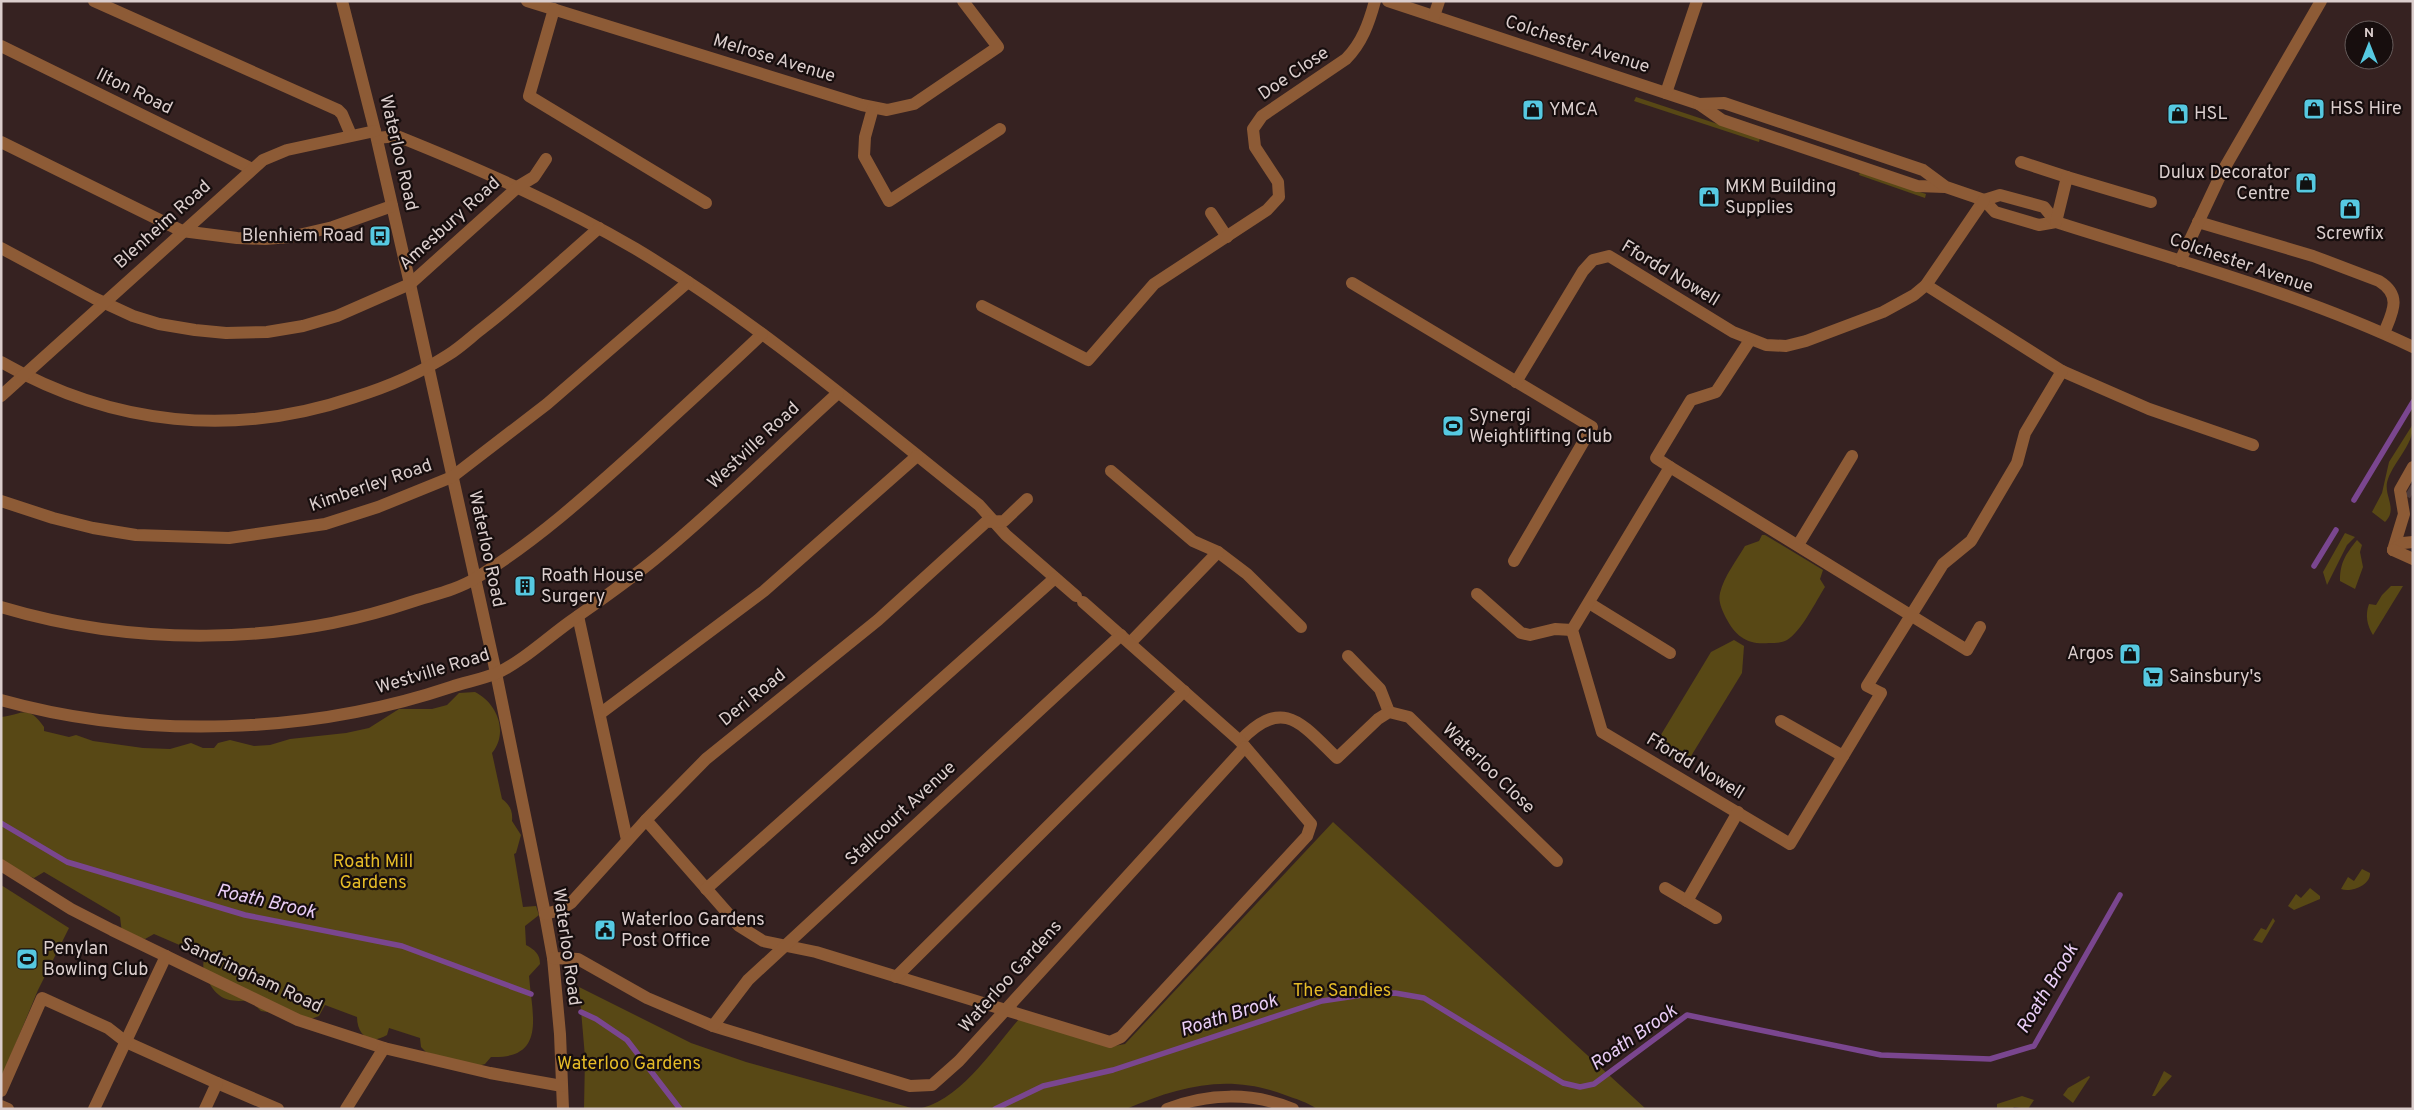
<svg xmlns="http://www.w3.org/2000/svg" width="2414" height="1110" font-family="Overpass,sans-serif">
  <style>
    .green { fill: #584815 }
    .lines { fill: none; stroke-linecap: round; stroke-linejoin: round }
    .stream { stroke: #7a468f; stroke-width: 5.5 }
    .minor-tunnel { stroke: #4f3c3b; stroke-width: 12; stroke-dasharray: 12 6; stroke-linecap: butt }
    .minor { stroke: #8d5b36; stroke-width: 12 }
    .labels { text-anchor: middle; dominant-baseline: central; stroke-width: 4.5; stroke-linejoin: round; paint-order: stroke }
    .street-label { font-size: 18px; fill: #dbcecd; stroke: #170e0e }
    .poi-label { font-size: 18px; fill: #dbcecd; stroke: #170e0e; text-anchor: start }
    .park-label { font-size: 18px; fill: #e5bb28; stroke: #170e0e }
    .water-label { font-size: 19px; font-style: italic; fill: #e9cdf5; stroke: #170e0e }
  </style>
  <rect width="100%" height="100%" fill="#362221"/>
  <!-- green -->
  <g class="green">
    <path d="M1636 97 1760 138 1759 142 1634 101Z"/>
    <path d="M1860 172 1926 194 1925 198 1859 175Z"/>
    <path d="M2413 424C2414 444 2395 460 2388 479 2382 495 2399 508 2385 522L2372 512 2382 493 2389 462Z"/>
    <path d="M2345 533 2355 537 2347 545 2327 585 2323 572Z"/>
    <path d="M1762 535H1765L1823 570 1820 579 1825 587C1816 601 1801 632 1787 640 1782 643 1775 643 1769 643 1748 645 1736 637 1726 618 1722 610 1718 602 1720 593 1724 576 1737 560 1745 546L1759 541Z"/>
    <path d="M2357 540 2362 545 2360 552 2363 567 2355 589 2340 581C2340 562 2346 554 2357 540Z"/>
    <path d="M2391 586H2403L2373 635C2367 625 2365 615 2369 604L2376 605 2382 595Z"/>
    <path d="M1734 640 1744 646 1742 673 1688 761 1682 765 1656 749V743L1711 652Z"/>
    <path d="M475 692C497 703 509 732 492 753L502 799C510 805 513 811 512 821L521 835 516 853 514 854 523 907 536 906 539 915 525 926 526 945C535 950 540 954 540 964L529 976C532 1015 547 1059 491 1057L485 1064 475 1067 426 1052 421 1047 420 1038 389 1028 387 1035C371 1045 357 1036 357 1017L325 1005 319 1016 311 1019 261 1011 250 1000C228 1003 217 999 207 979 203 970 202 965 205 956L154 934 145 939 122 933 120 917 44 872 34 878 1 864V717C23 715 27 703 44 727V731L69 737 76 735 93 741 143 748 170 749 191 743 203 748H214L218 743 230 740 254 746 270 745 290 739 346 733 369 728 399 709H432L447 705 459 693Z"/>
    <path d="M1333 822 1646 1109H1317C1307 1102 1296 1099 1285 1095 1228 1073 1180 1086 1126 1109H584L585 1057 579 987 691 1043 746 1062 915 1109C958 1104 992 1050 1019 1019L1109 1047 1125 1044Z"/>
    <path d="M2362 869 2370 873C2371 885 2351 893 2341 889L2348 877 2354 881Z"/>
    <path d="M1 885 69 928 38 990 1 1079Z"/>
    <path d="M2310 888 2320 896V899L2294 910 2288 906 2296 894 2301 898Z"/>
    <path d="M2273 918 2275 921 2262 943 2253 940 2261 928 2266 930Z"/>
    <path d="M2164 1071 2172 1076 2155 1096H2152Z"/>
    <path d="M2089 1076 2090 1077 2073 1103 2063 1095 2068 1088Z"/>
    <path d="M2022 1096 2034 1100 2028 1109 2014 1107 2012 1109H1997V1104Z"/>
  </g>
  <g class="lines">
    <!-- stream -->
    <g class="stream">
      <path d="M2354 500 2413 402"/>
      <path d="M2314 566 2336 530"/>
      <path d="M1 823 67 862 245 915 402 946 531 994"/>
      <path d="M581 1012 596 1019 627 1040 680 1109"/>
      <path d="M995 1109 1043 1086 1113 1070 1322 1001 1362 995 1395 993 1424 998 1563 1083 1580 1087 1594 1084 1687 1015 1881 1055 1990 1059 2034 1046 2120 895"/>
    </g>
    <!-- minor-tunnel -->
    <path class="minor-tunnel" d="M2408 490 2413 493"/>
    <!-- minor -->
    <g class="minor">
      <path d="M94 1 338 110 342 114 351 135"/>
      <path d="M342 1 375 131 410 284 496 673 545 914 553 958 560 1034 563 1109"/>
      <path d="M527 1 862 105 887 110 914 104 998 47 963 1"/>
      <path d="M1388 1 1699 104 1722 120 1917 186 1945 187"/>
      <path d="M554 9 529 96 706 203"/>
      <path d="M1434 16 1439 1"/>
      <path d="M1 46 252 169"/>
      <path d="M1666 93 1697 1"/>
      <path d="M1699 104 1724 103 1923 170 1946 187 1984 200 1995 212 2039 225 2056 222C2175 260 2299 293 2413 347"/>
      <path d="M873 108 865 137 864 156 889 201 1000 129"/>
      <path d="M377 138 397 136C479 169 559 204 636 249 758 322 867 416 979 505L1006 535 1076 596"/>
      <path d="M1 142 182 231 237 238 265 239 290 237 333 227 392 206"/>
      <path d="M2021 162 2067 177"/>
      <path d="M1984 200 2000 195 2044 207 2056 222"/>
      <path d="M1211 213 1227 237"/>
      <path d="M2056 222 2067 177 2151 202"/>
      <path d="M2198 222 2313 256 2379 281C2403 296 2392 313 2384 333"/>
      <path d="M1 248 94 298 133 316 159 324 195 330 226 333 267 332 303 326 337 316 410 284 519 186 534 177 546 159"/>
      <path d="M2180 261 2221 174 2321 1"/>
      <path d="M1352 283 1592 427 1514 561"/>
      <path d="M1926 285 2062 371 2149 409 2253 445"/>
      <path d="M982 306 1088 360 1154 284 1267 210 1279 197 1278 182 1255 147 1253 129 1262 116 1346 59C1362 43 1369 23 1375 1"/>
      <path d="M1 362C113 426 234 438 355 397 387 387 420 373 448 355 461 347 472 336 484 327 524 296 561 261 599 228"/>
      <path d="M1516 382 1583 271 1593 260 1609 256 1733 332 1766 345 1786 346 1806 341 1883 312 1914 295 1926 285 1937 269 1984 200"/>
      <path d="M1 396 263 160 287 150 375 131"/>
      <path d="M1670 467 1656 458 1691 400 1716 392 1750 340"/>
      <path d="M1111 471 1193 541 1218 552 1247 574 1301 627"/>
      <path d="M1 501 53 518 93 528 136 535 229 538 325 524 378 507 452 477 547 404 688 282"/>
      <path d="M1798 545 1852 456"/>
      <path d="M2393 550 2404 514 2400 490 2413 467"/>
      <path d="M2393 550 2403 543 2413 542"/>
      <path d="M2393 550 2413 559"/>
      <path d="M1477 594 1521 633 1530 635 1555 629 1572 630"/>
      <path d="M1589 603 1670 653"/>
      <path d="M1 607C132 646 281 646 411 602 432 595 457 590 476 578 535 542 587 495 638 449 679 411 721 373 762 334"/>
      <path d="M578 616 627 840"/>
      <path d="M1980 627 1967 650 1670 467 1572 630 1602 732 1790 844 1881 693 1867 686 1943 564 1971 541 2017 463 2025 433 2062 371"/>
      <path d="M1130 643 1218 552"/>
      <path d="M1348 656 1380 689 1389 712"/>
      <path d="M1 700C144 740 311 734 451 687 466 682 483 679 497 673 523 661 547 638 571 621 599 601 628 581 655 559 719 507 777 448 838 393"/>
      <path d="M601 713 764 591 917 456"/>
      <path d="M1781 721 1843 756"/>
      <path d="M1240 741C1283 696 1301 723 1337 758L1378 719 1389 712 1409 717 1557 861"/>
      <path d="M646 820 739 926 763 941 816 952 1110 1042 1121 1037 1307 836 1311 824 1240 741 1083 602"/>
      <path d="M1 865 71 909 112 930 298 1020 384 1048 490 1073 562 1086"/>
      <path d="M1665 888 1716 918"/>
      <path d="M706 889 1055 578"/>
      <path d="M1687 901 1738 812"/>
      <path d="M545 914 560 910 571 903 646 820 706 759 878 620 986 522 1004 521 1027 499"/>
      <path d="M553 958 578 959 647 998 713 1026 910 1086 932 1085 959 1061 1245 747"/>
      <path d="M896 977 1184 691"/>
      <path d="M713 1026 748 980 1121 635"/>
      <path d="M217 1083 278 1109"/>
      <path d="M1 1091 42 998 108 1028 126 1042 217 1083 205 1109"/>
      <path d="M1 1106 8 1109"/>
      <path d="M94 1109 166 956"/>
      <path d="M346 1109 384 1048"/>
      <path d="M1167 1109C1208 1093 1252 1092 1293 1109"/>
    </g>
  </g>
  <!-- icons -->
  <defs>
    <g id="shop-square" transform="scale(1.125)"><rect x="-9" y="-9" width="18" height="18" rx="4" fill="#56c9e1" stroke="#170e0e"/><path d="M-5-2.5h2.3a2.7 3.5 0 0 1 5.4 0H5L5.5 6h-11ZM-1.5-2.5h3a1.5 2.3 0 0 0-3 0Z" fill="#111"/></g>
    <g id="bus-square" transform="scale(1.125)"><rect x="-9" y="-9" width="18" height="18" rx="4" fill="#56c9e1" stroke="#170e0e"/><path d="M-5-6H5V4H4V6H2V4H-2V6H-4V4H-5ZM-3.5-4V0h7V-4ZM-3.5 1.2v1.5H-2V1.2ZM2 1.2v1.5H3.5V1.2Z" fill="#111"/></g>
    <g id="stadium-square" transform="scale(1.125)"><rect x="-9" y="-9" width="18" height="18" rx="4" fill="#56c9e1" stroke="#170e0e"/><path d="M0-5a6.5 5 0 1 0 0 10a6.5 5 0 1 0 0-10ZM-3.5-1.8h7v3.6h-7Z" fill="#111"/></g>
    <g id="building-square" transform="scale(1.125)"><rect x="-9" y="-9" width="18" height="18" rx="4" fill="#56c9e1" stroke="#170e0e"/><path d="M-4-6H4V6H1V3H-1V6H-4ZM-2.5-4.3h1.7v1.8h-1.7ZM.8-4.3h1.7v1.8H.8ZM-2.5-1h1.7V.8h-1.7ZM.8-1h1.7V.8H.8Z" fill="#111"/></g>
    <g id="supermarket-square" transform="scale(1.125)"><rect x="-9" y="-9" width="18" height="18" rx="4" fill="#56c9e1" stroke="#170e0e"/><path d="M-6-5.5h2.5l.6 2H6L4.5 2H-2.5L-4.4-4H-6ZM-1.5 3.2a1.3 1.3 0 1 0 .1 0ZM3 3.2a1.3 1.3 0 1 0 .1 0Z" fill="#111"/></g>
    <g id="civic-square" transform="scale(1.125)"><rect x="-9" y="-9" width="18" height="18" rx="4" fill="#56c9e1" stroke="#170e0e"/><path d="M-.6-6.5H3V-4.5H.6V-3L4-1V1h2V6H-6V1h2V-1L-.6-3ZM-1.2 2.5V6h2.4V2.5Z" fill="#111"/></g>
  </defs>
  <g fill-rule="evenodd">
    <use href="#shop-square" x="2314" y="109"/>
    <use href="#shop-square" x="1533" y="110"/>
    <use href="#shop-square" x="2178" y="114"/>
    <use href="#shop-square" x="2306" y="183"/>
    <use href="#shop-square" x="1709" y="197"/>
    <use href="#shop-square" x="2350" y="209"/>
    <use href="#bus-square" x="380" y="236"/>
    <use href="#stadium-square" x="1453" y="426"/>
    <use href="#building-square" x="525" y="586"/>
    <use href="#shop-square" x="2130" y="654"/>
    <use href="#supermarket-square" x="2153" y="677"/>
    <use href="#civic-square" x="605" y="930"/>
    <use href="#stadium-square" x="27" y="959"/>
  </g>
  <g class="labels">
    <!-- street labels -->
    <g class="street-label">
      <text transform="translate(1577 45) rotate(18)">Colchester Avenue</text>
      <text transform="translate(774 59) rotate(17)">Melrose Avenue</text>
      <text transform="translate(1294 74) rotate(-34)">Doe Close</text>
      <text transform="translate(134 92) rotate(26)">Ilton Road</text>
      <text transform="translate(398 153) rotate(77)">Waterloo Road</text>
      <text transform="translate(450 224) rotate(-42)">Amesbury Road</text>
      <text transform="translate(163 225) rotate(-42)">Blenheim Road</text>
      <text transform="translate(2241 264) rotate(19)">Colchester Avenue</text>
      <text transform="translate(1670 274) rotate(31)">Ffordd Nowell</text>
      <text transform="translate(754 446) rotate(-43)">Westville Road</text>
      <text transform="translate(371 486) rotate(-19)">Kimberley Road</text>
      <text transform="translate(486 549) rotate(78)">Waterloo Road</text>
      <text transform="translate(433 672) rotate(-17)">Westville Road</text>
      <text transform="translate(753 698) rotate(-39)">Deri Road</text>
      <text transform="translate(1695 767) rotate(31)">Ffordd Nowell</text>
      <text transform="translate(1488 769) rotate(44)">Waterloo Close</text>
      <text transform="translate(901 814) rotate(-43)">Stallcourt Avenue</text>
      <text transform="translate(566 947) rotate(82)">Waterloo Road</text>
      <text transform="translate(251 976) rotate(25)">Sandringham Road</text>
      <text transform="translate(1011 977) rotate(-48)">Waterloo Gardens</text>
    </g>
    <!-- poi labels -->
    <g class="poi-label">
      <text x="2330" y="109">HSS Hire</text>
      <text x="1549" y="110">YMCA</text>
      <text x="2194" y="114">HSL</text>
      <text x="2290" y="173" text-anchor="end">Dulux Decorator<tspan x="2290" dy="21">Centre</tspan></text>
      <text x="1725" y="187">MKM Building<tspan x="1725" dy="21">Supplies</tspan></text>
      <text x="2350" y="234" text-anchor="middle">Screwfix</text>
      <text x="364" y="236" text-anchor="end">Blenhiem Road</text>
      <text x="1469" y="416">Synergi<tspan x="1469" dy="21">Weightlifting Club</tspan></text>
      <text x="541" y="576">Roath House<tspan x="541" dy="21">Surgery</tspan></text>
      <text x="2114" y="654" text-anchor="end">Argos</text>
      <text x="2169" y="677">Sainsbury's</text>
      <text x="621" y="920">Waterloo Gardens<tspan x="621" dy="21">Post Office</tspan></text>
      <text x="43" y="949">Penylan<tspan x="43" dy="21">Bowling Club</tspan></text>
    </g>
    <!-- park labels -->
    <g class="park-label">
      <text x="373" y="862">Roath Mill<tspan x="373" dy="21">Gardens</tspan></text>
      <text x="1342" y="991">The Sandies</text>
      <text x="629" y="1064">Waterloo Gardens</text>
    </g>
    <!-- water labels -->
    <g class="water-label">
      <text transform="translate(266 902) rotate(13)">Roath Brook</text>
      <text transform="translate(2048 989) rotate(-59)">Roath Brook</text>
      <text transform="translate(1229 1016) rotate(-18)">Roath Brook</text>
      <text transform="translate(1634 1038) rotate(-35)">Roath Brook</text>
    </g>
  </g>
  <!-- border -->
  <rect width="2414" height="1110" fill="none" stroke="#dbcecd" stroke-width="5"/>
  <!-- north arrow -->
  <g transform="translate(2369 45)"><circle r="24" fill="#170e0e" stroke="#655b5a"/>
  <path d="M0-4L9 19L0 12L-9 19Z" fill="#56c9e1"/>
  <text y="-8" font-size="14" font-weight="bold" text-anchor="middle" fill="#dbcecd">N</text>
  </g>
</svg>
